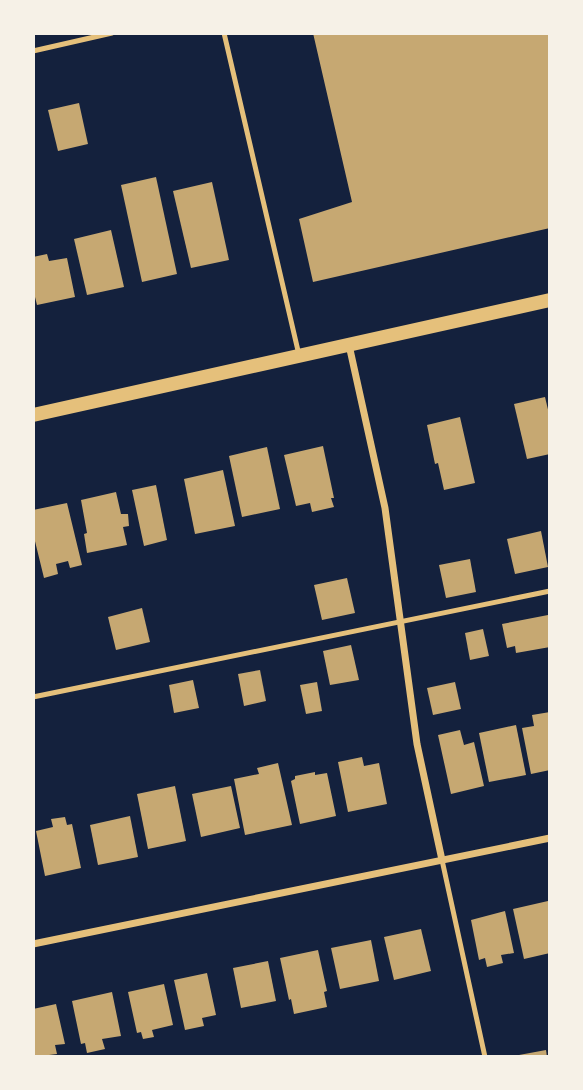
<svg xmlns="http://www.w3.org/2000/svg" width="583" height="1090" font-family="Jost,sans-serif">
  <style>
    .building { fill: #c6a872 }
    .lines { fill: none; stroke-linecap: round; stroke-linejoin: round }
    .service { stroke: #e5c07b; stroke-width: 5 }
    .minor { stroke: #e5c07b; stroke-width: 7 }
    .secondary { stroke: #e5c07b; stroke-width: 14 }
  </style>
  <rect width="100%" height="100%" fill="#14213d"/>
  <!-- building -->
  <g class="building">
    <path d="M313 33H550V228L313 282 299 219 352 202Z"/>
    <path d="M79 103 88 144 58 151 48 110Z"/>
    <path d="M156 177 177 274 142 282 121 185Z"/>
    <path d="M212 182 229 260 191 268 173 191Z"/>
    <path d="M111 230 124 287 87 295 74 239Z"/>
    <path d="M47 254 49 261 67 258 75 297 37 305 33 289V257Z"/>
    <path d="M545 397 550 418V454L527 459 514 404Z"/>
    <path d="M460 417 475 483 444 490 438 463 435 464 427 425Z"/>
    <path d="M323 446 334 498H331L334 507 312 512 310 503 296 506 284 455Z"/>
    <path d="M267 447 280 509 242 517 229 456Z"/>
    <path d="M223 470 235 526 195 534 184 479Z"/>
    <path d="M156 485 167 540 144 546 132 490Z"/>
    <path d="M116 492 121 514H128L129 526 123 527 127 545 87 553 84 534 87 533 81 500Z"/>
    <path d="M67 503 82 565 70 568 68 561 56 564 58 574 44 578 33 533V510Z"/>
    <path d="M541 531 548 567 515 574 507 539Z"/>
    <path d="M470 559 476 592 446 598 439 565Z"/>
    <path d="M347 578 355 613 322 620 314 585Z"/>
    <path d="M142 608 150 642 116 650 108 617Z"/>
    <path d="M548 615 550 647 516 653 515 646 507 648 502 624Z"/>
    <path d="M483 629 489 656 470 660 465 633Z"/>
    <path d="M351 645 359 680 330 685 323 651Z"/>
    <path d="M260 670 266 701 244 706 238 674Z"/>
    <path d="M193 680 199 708 174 713 169 685Z"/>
    <path d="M317 682 322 711 306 714 300 685Z"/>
    <path d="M455 682 461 709 433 715 427 688Z"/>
    <path d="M550 712V770L531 774 522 728 534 726 532 715Z"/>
    <path d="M516 725 526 775 489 782 479 733Z"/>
    <path d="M460 730 464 745 474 742 484 786 451 794 438 735Z"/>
    <path d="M362 757 364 766 379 763 387 804 348 812 338 762Z"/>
    <path d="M278 763 292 825 245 835 234 779 259 774 257 768Z"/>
    <path d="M315 772V775L327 773 336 816 300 824 291 781 295 779V776Z"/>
    <path d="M175 786 186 841 148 849 137 794Z"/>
    <path d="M231 786 240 828 201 837 192 794Z"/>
    <path d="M130 816 138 857 98 865 90 825Z"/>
    <path d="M65 817 67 825 72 824 81 868 45 876 36 831 53 827 51 819Z"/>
    <path d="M548 901 550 953 524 959 513 909Z"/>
    <path d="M505 911 514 953 501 955 503 963 487 967 485 958 479 960 471 920Z"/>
    <path d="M421 929 431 971 394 980 384 937Z"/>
    <path d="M371 940 379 981 340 989 331 948Z"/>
    <path d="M318 950 327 991 324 992 327 1007 294 1014 291 999 289 1000 280 958Z"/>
    <path d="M268 961 276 1001 241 1008 233 968Z"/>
    <path d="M207 973 216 1015 202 1018 204 1026 185 1030 174 980Z"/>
    <path d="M164 984 173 1025 152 1030 154 1037 143 1039 141 1032 137 1033 128 992Z"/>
    <path d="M112 992 121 1036 102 1039 105 1049 87 1053 85 1043 81 1044 72 1001Z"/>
    <path d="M56 1004 65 1044 55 1045 57 1054 33 1057V1009Z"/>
    <path d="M546 1050 547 1057H519V1055Z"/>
  </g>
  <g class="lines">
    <!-- service -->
    <g class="service">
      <path d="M224 33 299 355"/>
      <path d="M33 51 112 33"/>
      <path d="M33 697 550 591"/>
      <path d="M442 860 485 1057"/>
    </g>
    <!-- minor -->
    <g class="minor">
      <path d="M349 345 385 508 417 744 442 860"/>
      <path d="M33 944 550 838"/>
    </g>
    <!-- secondary -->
    <path class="secondary" d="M33 415 550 300"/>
  </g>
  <!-- border -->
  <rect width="583" height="1090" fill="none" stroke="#f6f1e7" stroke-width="70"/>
</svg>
